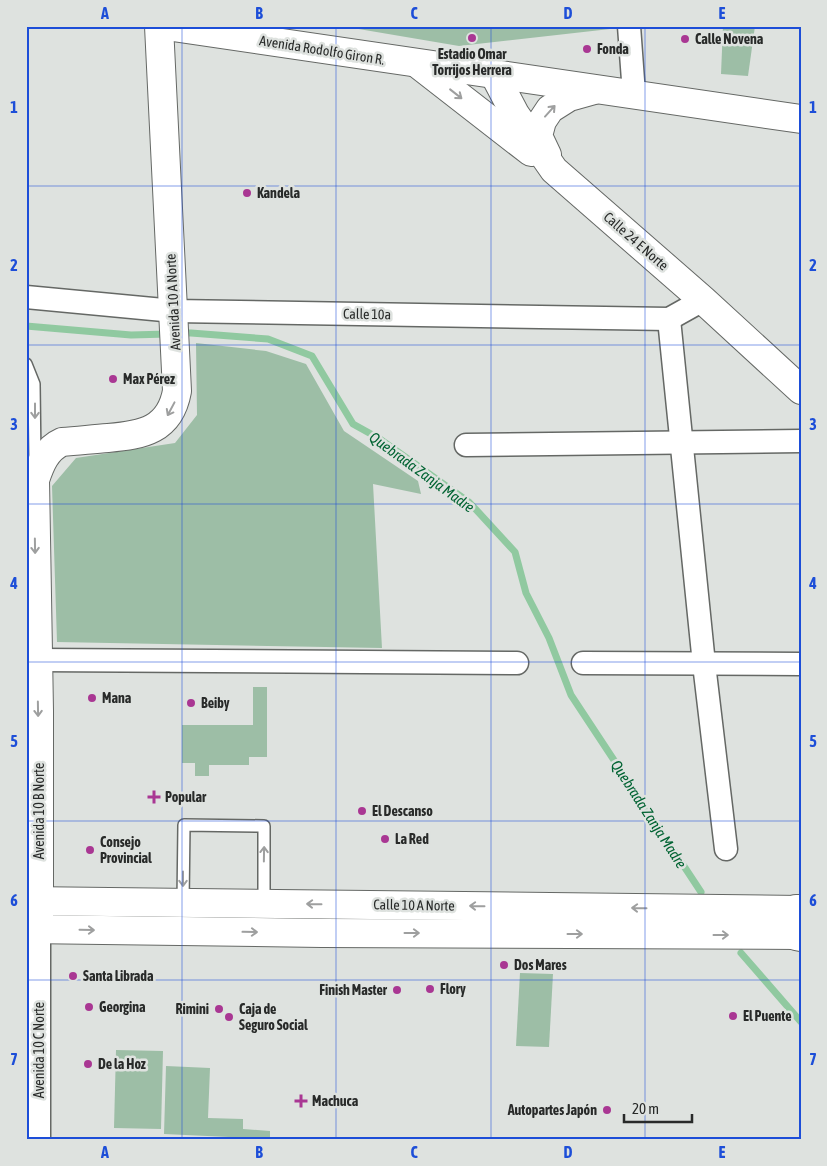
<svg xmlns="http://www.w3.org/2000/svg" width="827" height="1166" font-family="'Asap Condensed',sans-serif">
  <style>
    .green { fill: #9dbea6 }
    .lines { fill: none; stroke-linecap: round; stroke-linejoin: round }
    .stream { stroke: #90c9a0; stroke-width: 7 }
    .lane-casing { stroke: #656865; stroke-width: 14 }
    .street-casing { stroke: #656865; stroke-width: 25 }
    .secondary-casing { stroke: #656865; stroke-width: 30 }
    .primary-casing { stroke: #656865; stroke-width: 30 }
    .highway-casing { stroke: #656865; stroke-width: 30 }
    .lane { stroke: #fff; stroke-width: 11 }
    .street { stroke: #fff; stroke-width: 22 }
    .secondary { stroke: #fff; stroke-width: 28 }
    .primary { stroke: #fff; stroke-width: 28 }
    .highway { stroke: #fff; stroke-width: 28 }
    .oneway { stroke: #9e9f9f }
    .grid { fill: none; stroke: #1d4ed8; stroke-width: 1; stroke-opacity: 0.55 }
    .poi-dot { fill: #a93793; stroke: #dee2df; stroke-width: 2 }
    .labels { text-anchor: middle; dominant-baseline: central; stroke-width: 5; stroke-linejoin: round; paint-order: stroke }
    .poi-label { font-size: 14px; font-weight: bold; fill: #282a29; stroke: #dee2df; text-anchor: start }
    .street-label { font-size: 14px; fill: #282a29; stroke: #dee2df }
    .water-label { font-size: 15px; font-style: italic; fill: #006332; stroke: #dee2df }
    .neatline { fill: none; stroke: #1d4ed8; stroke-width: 2 }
    .grid-label { font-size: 16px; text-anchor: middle; font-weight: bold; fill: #1d4ed8 }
  </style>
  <rect width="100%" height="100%" fill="#dee2df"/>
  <!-- green -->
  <g class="green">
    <path d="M341 26H610V29L459 46Z"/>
    <path d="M723 26H755L748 76 721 74Z"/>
    <path d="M196 343 266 351 306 364 344 431 418 481 421 494 373 484 382 648 57 642 52 486 76 458 175 443 197 415Z"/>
    <path d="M253 687H267V757H249V765H209V776H195V763H182V725H253Z"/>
    <path d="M520 973 553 974 549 1047 516 1046Z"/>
    <path d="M116 1050 163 1051 161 1129 114 1128Z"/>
    <path d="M166 1066 210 1068 208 1118 243 1119V1129L270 1131V1139L164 1134Z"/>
  </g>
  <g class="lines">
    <!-- stream -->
    <g class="stream">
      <path d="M26 326 131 335 168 334"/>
      <path d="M179 333H191L268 339 312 356 353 424 380 439 469 502 515 552 526 593 549 638 571 695 701 892"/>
      <path d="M741 953 801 1022"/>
    </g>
    <!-- lane casing -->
    <g class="lane-casing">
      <g id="lane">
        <path d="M26 364 34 384 35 461"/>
        <path d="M183 902 184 825 264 826V903"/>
      </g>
    </g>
    <!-- street casing -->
    <g class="street-casing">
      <g id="street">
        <path d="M629 26 634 94"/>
        <path d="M26 297 174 311 669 319 703 300"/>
        <path d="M669 319 704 664 726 849"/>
        <path d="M466 445 801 441"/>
        <path d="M37 660 517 663"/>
        <path d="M583 663 801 664"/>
        <path d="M39 930V1140"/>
      </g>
    </g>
    <!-- secondary casing -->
    <g class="secondary-casing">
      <g id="secondary">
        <path d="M166 26 801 119"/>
        <path d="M419 65 531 152"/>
        <path d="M494 74 515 114 554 170 703 300 801 390"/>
        <path d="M547 155 538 136 542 121 550 109 569 97 594 90"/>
        <path d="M39 926V711L35 480C40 465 46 449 62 442 78 441 93 439 108 438 143 435 170 430 177 391L159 26"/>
      </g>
    </g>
    <!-- primary casing -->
    <g class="primary-casing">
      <g id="primary">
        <path d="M26 901 801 910"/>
        <path d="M26 929 322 933 801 935"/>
      </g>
    </g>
    <!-- highway casing -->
    <g class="highway-casing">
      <g id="highway">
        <path d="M796 909H801"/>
        <path d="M796 936 801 937"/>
      </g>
    </g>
    <!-- lane -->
    <use href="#lane" class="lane"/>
    <!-- street -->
    <use href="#street" class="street"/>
    <!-- secondary -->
    <use href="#secondary" class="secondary"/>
    <!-- primary -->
    <use href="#primary" class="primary"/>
    <!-- highway -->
    <use href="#highway" class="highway"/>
  </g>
  <!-- one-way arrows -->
  <defs><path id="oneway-shaft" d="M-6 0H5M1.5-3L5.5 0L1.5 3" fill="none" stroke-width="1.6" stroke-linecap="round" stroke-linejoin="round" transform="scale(1.25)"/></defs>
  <g class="oneway">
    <use href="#oneway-shaft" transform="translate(456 94) rotate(38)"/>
    <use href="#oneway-shaft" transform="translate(550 111) rotate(-48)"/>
    <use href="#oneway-shaft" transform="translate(171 409) rotate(118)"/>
    <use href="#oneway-shaft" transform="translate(35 411) rotate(90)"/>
    <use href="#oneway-shaft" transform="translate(35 546) rotate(89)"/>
    <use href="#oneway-shaft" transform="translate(38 709) rotate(89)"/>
    <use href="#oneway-shaft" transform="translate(264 854) rotate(-89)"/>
    <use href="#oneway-shaft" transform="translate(183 879) rotate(90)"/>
    <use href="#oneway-shaft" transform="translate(314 904) rotate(-179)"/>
    <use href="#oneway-shaft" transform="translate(477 906) rotate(-179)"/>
    <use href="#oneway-shaft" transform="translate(639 908) rotate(-179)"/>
    <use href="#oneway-shaft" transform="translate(87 930) rotate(1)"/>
    <use href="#oneway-shaft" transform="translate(250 932) rotate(1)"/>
    <use href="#oneway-shaft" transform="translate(412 933)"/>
    <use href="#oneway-shaft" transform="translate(575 934)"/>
    <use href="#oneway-shaft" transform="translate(721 935)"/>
  </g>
  <!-- grid -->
  <path class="grid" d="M182 26V1140M336 26V1140M491 26V1140M645 26V1140M26 186H801M26 345H801M26 504H801M26 662H801M26 821H801M26 980H801"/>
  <!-- markers -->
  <g class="poi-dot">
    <circle cx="472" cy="38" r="5"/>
    <circle cx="685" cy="39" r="5"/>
    <circle cx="587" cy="49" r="5"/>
    <circle cx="247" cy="193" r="5"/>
    <circle cx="113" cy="379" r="5"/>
    <circle cx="92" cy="698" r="5"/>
    <circle cx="191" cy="703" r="5"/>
    <path d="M151.5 789.5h5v5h5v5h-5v5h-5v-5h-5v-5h5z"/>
    <circle cx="362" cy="811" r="5"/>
    <circle cx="385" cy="839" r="5"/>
    <circle cx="90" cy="850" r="5"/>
    <circle cx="504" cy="965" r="5"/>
    <circle cx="73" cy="976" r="5"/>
    <circle cx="430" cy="989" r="5"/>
    <circle cx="397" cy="990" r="5"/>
    <circle cx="89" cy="1007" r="5"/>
    <circle cx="219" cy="1009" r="5"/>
    <circle cx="733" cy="1016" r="5"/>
    <circle cx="229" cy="1017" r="5"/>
    <circle cx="88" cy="1064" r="5"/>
    <path d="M298.5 1093.5h5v5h5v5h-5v5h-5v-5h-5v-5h5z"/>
    <circle cx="607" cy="1110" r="5"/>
  </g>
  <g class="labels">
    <!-- poi labels -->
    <g class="poi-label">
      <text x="695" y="39">Calle Novena</text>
      <text x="597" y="49">Fonda</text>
      <text x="472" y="54" text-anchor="middle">Estadio Omar<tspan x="472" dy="16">Torrijos Herrera</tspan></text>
      <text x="257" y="193">Kandela</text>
      <text x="123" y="379">Max Pérez</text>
      <text x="102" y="698">Mana</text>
      <text x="201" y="703">Beiby</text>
      <text x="165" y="797">Popular</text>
      <text x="372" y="811">El Descanso</text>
      <text x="395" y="839">La Red</text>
      <text x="100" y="842">Consejo<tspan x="100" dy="16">Provincial</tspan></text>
      <text x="514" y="965">Dos Mares</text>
      <text x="83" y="976">Santa Librada</text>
      <text x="440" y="989">Flory</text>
      <text x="387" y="990" text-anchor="end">Finish Master</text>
      <text x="99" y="1007">Georgina</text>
      <text x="209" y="1009" text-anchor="end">Rimini</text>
      <text x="239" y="1009">Caja de<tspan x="239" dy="16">Seguro Social</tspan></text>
      <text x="743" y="1016">El Puente</text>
      <text x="98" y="1064">De la Hoz</text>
      <text x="312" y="1101">Machuca</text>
      <text x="597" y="1110" text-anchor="end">Autopartes Japón</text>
    </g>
    <!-- street labels -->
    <g class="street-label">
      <text transform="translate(322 50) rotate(9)">Avenida Rodolfo Giron R.</text>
      <text transform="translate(636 241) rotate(41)">Calle 24 E Norte</text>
      <text transform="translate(173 302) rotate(-93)">Avenida 10 A Norte</text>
      <text transform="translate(367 314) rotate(1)">Calle 10a</text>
      <text transform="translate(39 811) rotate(-90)">Avenida 10 B Norte</text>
      <text transform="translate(414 905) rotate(1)">Calle 10 A Norte</text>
      <text transform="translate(39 1050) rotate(-90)">Avenida 10 C Norte</text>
    </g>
    <!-- water labels -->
    <g class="water-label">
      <text transform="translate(422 472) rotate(36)">Quebrada Zanja Madre</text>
      <text transform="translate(649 814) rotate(57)">Quebrada Zanja Madre</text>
    </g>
  </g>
  <!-- border -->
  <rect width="827" height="1166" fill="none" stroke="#dee2df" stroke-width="55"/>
  <!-- scale -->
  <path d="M624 1114v8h68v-8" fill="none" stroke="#282a29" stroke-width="2.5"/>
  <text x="632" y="1114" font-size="15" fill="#282a29" stroke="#dee2df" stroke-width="4" paint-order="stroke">20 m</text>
  <rect x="28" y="28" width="772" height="1110" class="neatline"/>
  <g class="grid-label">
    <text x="105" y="19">A</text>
    <text x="259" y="19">B</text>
    <text x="414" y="19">C</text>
    <text x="568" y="19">D</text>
    <text x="722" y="19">E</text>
    <text x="14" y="113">1</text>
    <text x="813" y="113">1</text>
    <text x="14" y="271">2</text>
    <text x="813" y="271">2</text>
    <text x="14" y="430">3</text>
    <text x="813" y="430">3</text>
    <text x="14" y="589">4</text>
    <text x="813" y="589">4</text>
    <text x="14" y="747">5</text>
    <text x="813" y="747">5</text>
    <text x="14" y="906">6</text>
    <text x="813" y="906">6</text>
    <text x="14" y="1065">7</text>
    <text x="813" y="1065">7</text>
    <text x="105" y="1158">A</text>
    <text x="259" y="1158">B</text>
    <text x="414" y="1158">C</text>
    <text x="568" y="1158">D</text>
    <text x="722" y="1158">E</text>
  </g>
</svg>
